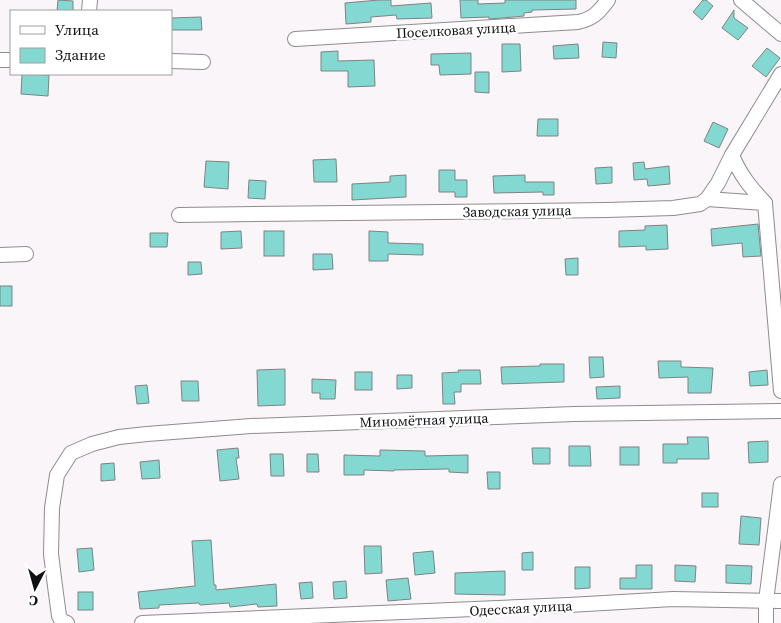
<svg xmlns="http://www.w3.org/2000/svg" width="781" height="623" font-family="'Source Serif 4',serif">
  <style>
    .building { fill: #83d9d1; stroke: #7e8382 }
    .lines { fill: none; stroke-linecap: round; stroke-linejoin: round }
    .minor-casing { stroke: #8f8c8e; stroke-width: 16 }
    .minor { stroke: #fff; stroke-width: 14 }
    .labels { text-anchor: middle; dominant-baseline: central; stroke-width: 5; stroke-linejoin: round; paint-order: stroke }
    .street-label { font-size: 14px; fill: #111011; stroke: #fff }
  </style>
  <rect width="100%" height="100%" fill="#f9f5f8"/>
  <!-- building -->
  <g class="building">
    <path d="M58 0 73 1V11H57Z"/>
    <path d="M379 0H391V6L431 3 432 18 397 19 396 15 371 17V22L346 24 345 3Z"/>
    <path d="M460 0H478V4L505 3V0H576V9L532 10V12L524 13V16L502 18 489 19V17L461 18Z"/>
    <path d="M703 0H706L713 6 702 20 693 12Z"/>
    <path d="M734 10V18L748 28 738 40 722 28Z"/>
    <path d="M201 17 202 30H171V18Z"/>
    <path d="M603 42 617 43 616 58 602 57Z"/>
    <path d="M502 44H520L521 71 502 72Z"/>
    <path d="M578 44 579 58 554 59 553 46Z"/>
    <path d="M767 48 780 58 766 77 752 66Z"/>
    <path d="M338 51V61L374 60 375 86 348 87V71H321V52Z"/>
    <path d="M471 53V74L440 75 439 65H431V54Z"/>
    <path d="M475 72H489V93L475 92Z"/>
    <path d="M22 74 49 75 48 96 21 94Z"/>
    <path d="M538 119H558V136H537Z"/>
    <path d="M713 122 728 129 719 148 704 141Z"/>
    <path d="M336 159 337 182H314L313 160Z"/>
    <path d="M206 161 229 162 228 189 204 187Z"/>
    <path d="M644 162 645 169 669 166 670 184 648 186 647 179 634 180 633 163Z"/>
    <path d="M612 167V183L596 184 595 168Z"/>
    <path d="M439 170H455V180H467V197H455V192H439Z"/>
    <path d="M406 175V197L352 200V184L390 182V176Z"/>
    <path d="M525 175V182H554V195H543V192L494 193 493 176Z"/>
    <path d="M249 180 266 181 265 199 248 198Z"/>
    <path d="M758 224 761 256 743 257 742 243 712 246 711 229Z"/>
    <path d="M667 225 668 249 646 250V246L619 247V231L645 230V226Z"/>
    <path d="M241 231 242 248 221 249V232Z"/>
    <rect x="264" y="231" width="20" height="25"/>
    <path d="M369 231 388 232V243L423 244V255L388 254V261H369Z"/>
    <path d="M150 233H168L167 247H150Z"/>
    <path d="M313 254H332L333 269 313 270Z"/>
    <path d="M578 258V275H566L565 259Z"/>
    <path d="M188 262H201L202 274 188 275Z"/>
    <rect x="0" y="286" width="12" height="20"/>
    <path d="M589 357H603L604 377 590 378Z"/>
    <path d="M658 361H681V367L713 368 711 393H688V377L659 378Z"/>
    <path d="M540 364H564V382L502 384 501 367 540 366Z"/>
    <path d="M285 369V405L258 406 257 370Z"/>
    <path d="M458 370H480L481 384H461V392H454L455 404H443L442 373 459 372Z"/>
    <path d="M767 370 768 385 750 386 749 372Z"/>
    <rect x="355" y="372" width="17" height="18"/>
    <path d="M397 375H412V388L397 389Z"/>
    <path d="M312 379 336 380 335 399H320V393H312Z"/>
    <path d="M181 381H198L199 401H182Z"/>
    <path d="M147 385 149 403 137 404 135 386Z"/>
    <path d="M620 386V398L597 399 596 387Z"/>
    <path d="M687 437H708L709 459H677V463H663V444H688Z"/>
    <path d="M768 441V462L749 463 748 442Z"/>
    <path d="M569 446H590L591 466H569Z"/>
    <rect x="620" y="447" width="19" height="18"/>
    <path d="M238 448 239 458H236L239 479 220 481 217 450Z"/>
    <path d="M532 448H550V464H533Z"/>
    <path d="M380 450 425 451V456L468 455V473L449 472V469L394 470V471L364 470V475H344V455L380 456Z"/>
    <path d="M270 454H283L284 476H271Z"/>
    <path d="M307 454H318L319 472H307Z"/>
    <path d="M159 460 160 478 142 479 140 462Z"/>
    <path d="M114 463 115 480 101 481V464Z"/>
    <path d="M487 472H500V489H488Z"/>
    <rect x="702" y="493" width="16" height="14"/>
    <path d="M741 516 761 518 759 545 739 544Z"/>
    <path d="M211 540 214 585H216V590L276 584 277 606 258 607 257 604 230 607 229 603 200 605 199 603 159 605V608L140 609 138 592 195 586 192 541Z"/>
    <path d="M364 546H381L382 573 365 574Z"/>
    <path d="M92 548 94 570 79 572 77 549Z"/>
    <path d="M433 551 435 573 415 575 413 553Z"/>
    <path d="M533 552V570H522V553Z"/>
    <path d="M636 565H652V589H620V578H636Z"/>
    <path d="M675 565 696 566 695 582 675 581Z"/>
    <path d="M726 565 752 566 751 584 726 583Z"/>
    <path d="M575 567H590V588L575 589Z"/>
    <path d="M505 571V595L455 594V573Z"/>
    <path d="M408 578 411 599 388 601 386 580Z"/>
    <path d="M346 581 347 598 334 599 333 582Z"/>
    <path d="M312 582 313 598 301 599 299 583Z"/>
    <rect x="78" y="592" width="15" height="18"/>
  </g>
  <g class="lines">
    <!-- minor casing -->
    <g class="minor-casing">
      <g id="minor">
        <path d="M741 0 781 34"/>
        <path d="M89 11 90 0"/>
        <path d="M295 39 578 22C593 19 599 12 608 0"/>
        <path d="M0 60H11"/>
        <path d="M171 61 203 62"/>
        <path d="M732 155C740 175 751 188 765 203L781 391"/>
        <path d="M707 199 765 203"/>
        <path d="M179 215 607 210 673 208 700 204 707 199 718 183 732 155 781 74"/>
        <path d="M0 255 26 254"/>
        <path d="M67 623 62 621 59 616 55 586 51 554 52 508 57 475 71 453 92 444 119 437 147 434 251 426 574 414 781 411"/>
        <path d="M142 623 569 605 673 599 781 601"/>
        <path d="M766 623V601L781 484"/>
      </g>
    </g>
    <!-- minor -->
    <use href="#minor" class="minor"/>
  </g>
  <g class="labels">
    <!-- street labels -->
    <g class="street-label">
      <text transform="translate(456 30) rotate(-3)">Поселковая улица</text>
      <text transform="translate(517 211) rotate(-1)">Заводская улица</text>
      <text transform="translate(424 420) rotate(-2)">Миномётная улица</text>
      <text transform="translate(521 608) rotate(-3)">Одесская улица</text>
    </g>
  </g>
  <!-- legend -->
  <rect x="10" y="10" width="162" height="65" fill="#ffffff" stroke="#a09fa0"/>
  <rect x="20" y="26" width="25" height="8" fill="#ffffff" stroke="#a09fa0"/>
  <text x="55" y="35" font-size="15" fill="#111011">Улица</text>
  <rect x="20" y="48" width="25" height="15" fill="#83d9d1" stroke="#a09fa0"/>
  <text x="55" y="60" font-size="15" fill="#111011">Здание</text>
  <!-- north arrow -->
  <g transform="translate(35 588) rotate(186)" stroke="#ffffff" stroke-width="4" paint-order="stroke">
  <path d="M0-4L9 19L0 12L-9 19Z" fill="#111011"/>
  <text y="-8" font-size="14" font-weight="bold" text-anchor="middle" fill="#111011">С</text>
  </g>
</svg>
